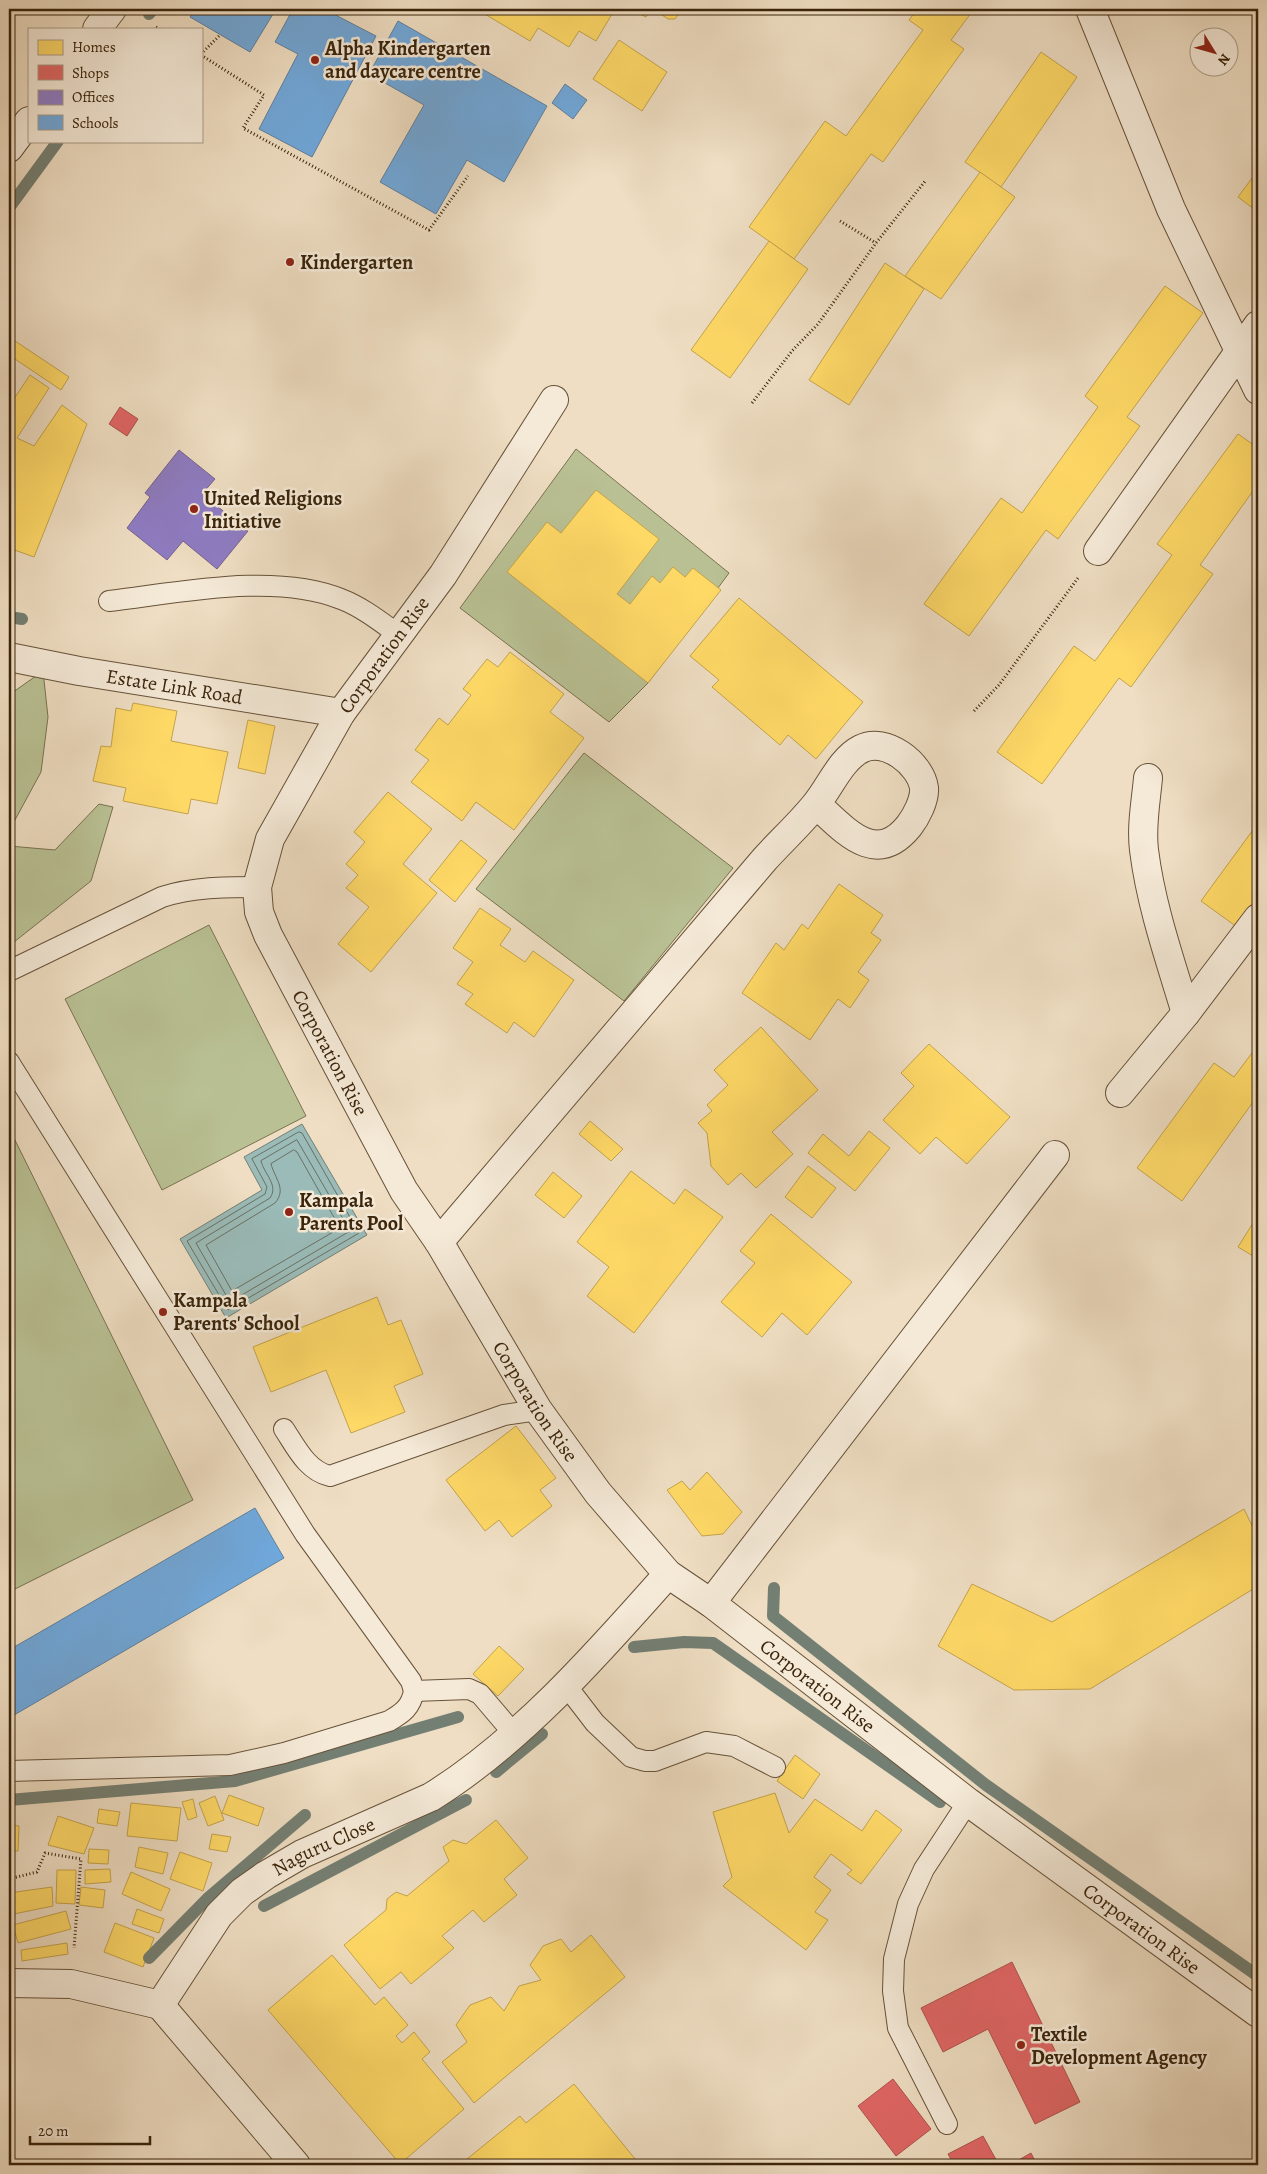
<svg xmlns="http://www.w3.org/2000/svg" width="1267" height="2174" font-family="Alegreya,serif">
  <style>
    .green { fill: #b9c194; stroke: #7a7250 }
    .water { fill: #9abbb8; stroke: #747f73 }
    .homes { fill: #ffd966; stroke: #c4a34b }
    .shops { fill: #e06666; stroke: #ae524b }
    .offices { fill: #8e7cc3; stroke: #75628c }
    .schools { fill: #6fa8dc; stroke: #5f809d }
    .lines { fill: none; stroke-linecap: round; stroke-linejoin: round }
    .shore { stroke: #6a7062; stroke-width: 1 }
    .stream { stroke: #747f73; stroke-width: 12 }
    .lane-casing { stroke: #675239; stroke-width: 22 }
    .street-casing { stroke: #675239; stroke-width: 30 }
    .path { stroke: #3a240b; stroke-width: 3; stroke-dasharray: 1 2.5; stroke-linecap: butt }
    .lane { stroke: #f5ead8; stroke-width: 20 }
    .street { stroke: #f5ead8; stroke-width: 28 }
    .poi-dot { fill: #8f2418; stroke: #f5ead8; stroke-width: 2 }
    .labels { text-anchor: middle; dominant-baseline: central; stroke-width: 5; stroke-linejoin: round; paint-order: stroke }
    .poi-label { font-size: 20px; font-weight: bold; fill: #3a240b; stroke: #f5ead8; text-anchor: start }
    .street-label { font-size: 20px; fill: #3a240b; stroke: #f5ead8 }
  </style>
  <rect width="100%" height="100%" fill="#efdec3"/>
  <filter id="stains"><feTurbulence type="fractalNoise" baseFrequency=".004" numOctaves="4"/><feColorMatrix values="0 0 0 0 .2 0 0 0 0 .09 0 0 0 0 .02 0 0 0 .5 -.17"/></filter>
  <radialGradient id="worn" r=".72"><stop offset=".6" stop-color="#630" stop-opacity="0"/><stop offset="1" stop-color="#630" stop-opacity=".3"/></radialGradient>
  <!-- green -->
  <g class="green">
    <path d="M576 449 729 573 648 683 609 722 460 608Z"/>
    <path d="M43 671 48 717 41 772 9 831V695Z"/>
    <path d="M584 753 733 868 624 1001 476 889Z"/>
    <path d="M99 804 113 807 91 881 9 946V846L55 850Z"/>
    <path d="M209 925 306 1116 162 1190 65 999Z"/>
    <path d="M9 1128 193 1500 9 1592Z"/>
  </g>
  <!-- water -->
  <path class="water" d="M302 1124 367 1235 226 1318 180 1239 262 1190 244 1157Z"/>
  <!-- homes -->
  <g class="homes">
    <path d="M479 9H615L596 41 579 31 569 47 538 28 530 41 478 10Z"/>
    <path d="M629 9H651L646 17Z"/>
    <path d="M660 9H681V11L675 19H668L662 15Z"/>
    <path d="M917 9H974L951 40 964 49 883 162 871 154 794 259 749 227 825 121 846 136 923 30 909 20Z"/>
    <path d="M619 40 667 72 642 111 593 79Z"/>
    <path d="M1041 52 1077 77 1001 187 965 162Z"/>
    <path d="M1258 170V212L1238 197Z"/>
    <path d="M980 172 1015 197 941 299 905 276Z"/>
    <path d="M769 241 808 269 730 378 691 350Z"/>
    <path d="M885 263 924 289 849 405 809 380Z"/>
    <path d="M1165 286 1203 313 1127 417 1140 426 1058 539 1046 530 969 636 924 604 1001 498 1022 513 1098 407 1085 396Z"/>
    <path d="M9 337 69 377 61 390 9 355Z"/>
    <path d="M30 375 49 388 17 438 34 446 62 405 87 424 34 557 9 548V406Z"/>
    <path d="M1238 434 1258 448V484L1200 565 1213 574 1131 687 1119 678 1042 784 997 752 1074 646 1095 661 1172 555 1157 544Z"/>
    <path d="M596 490 659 539 617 594 630 604 652 576 660 583 673 567 685 577 693 568 721 590 648 683 507 572 547 522 561 533Z"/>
    <path d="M739 598 863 702 816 759 788 735 780 745 712 687 719 680 690 656Z"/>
    <path d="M510 652 564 694 550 712 584 738 514 830 476 802 462 821 411 782 429 760 415 750 439 718 448 725 471 695 463 689 487 659 498 667Z"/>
    <path d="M133 703 177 711 171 741 228 752 217 804 191 799 188 814 123 801 126 788 93 781 101 746 111 747 116 708 131 711Z"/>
    <path d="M248 720 275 726 265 774 238 768Z"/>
    <path d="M388 792 432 829 403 864 437 893 371 972 338 944 369 907 346 888 358 875 346 864 365 842 354 832Z"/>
    <path d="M1258 823V899L1237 927 1201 901Z"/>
    <path d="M461 840 487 861 455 902 429 880Z"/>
    <path d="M839 884 883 915 871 933 881 940 858 972 869 980 850 1008 838 999 810 1040 742 993 776 943 784 950 802 924 808 929Z"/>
    <path d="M480 908 511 929 500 945 525 962 533 951 574 980 534 1037 514 1022 507 1033 465 1004 473 994 457 984 473 962 453 948Z"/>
    <path d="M761 1027 818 1090 772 1132 793 1154 756 1188 741 1173 728 1185 711 1166 707 1133 698 1123 712 1111 707 1105 728 1085 714 1070Z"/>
    <path d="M929 1044 1010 1117 967 1164 936 1137 920 1154 883 1120 914 1086 901 1073Z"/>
    <path d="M1258 1045V1095L1182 1201 1137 1168 1214 1063 1234 1077Z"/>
    <path d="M590 1121 623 1149 611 1161 579 1134Z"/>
    <path d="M869 1131 890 1148 855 1191 808 1153 823 1134 849 1156Z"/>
    <path d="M808 1166 836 1188 812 1218 785 1197Z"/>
    <path d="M631 1171 674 1204 685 1189 723 1217 634 1333 587 1296 609 1267 577 1242Z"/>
    <path d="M553 1172 582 1196 564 1218 535 1195Z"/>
    <path d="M771 1214 852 1282 807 1335 782 1313 762 1337 721 1302 755 1263 740 1251Z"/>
    <path d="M1258 1215V1259L1238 1247Z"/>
    <path d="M377 1297 388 1325 401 1320 423 1374 394 1386 405 1412 351 1433 326 1370 271 1392 253 1347Z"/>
    <path d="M516 1426 556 1478 540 1490 552 1506 512 1537 499 1520 485 1531 446 1480Z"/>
    <path d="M707 1472 742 1512 723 1534 702 1536 667 1490 682 1481 690 1490Z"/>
    <path d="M1244 1509 1258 1538V1586L1090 1689 1014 1690 938 1646 972 1584 1052 1622Z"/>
    <path d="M499 1646 524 1669 498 1696 473 1674Z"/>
    <path d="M795 1755 820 1774 803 1799 777 1781Z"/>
    <path d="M775 1793 789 1833 815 1799 862 1831 876 1810 902 1830 861 1884 847 1874 852 1870 831 1854 814 1877 831 1890 815 1912 828 1920 806 1950 723 1886 732 1877 713 1812Z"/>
    <path d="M229 1795 264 1808 258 1826 222 1813Z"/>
    <path d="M215 1796 224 1820 208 1826 199 1803Z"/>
    <path d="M193 1799 197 1817 188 1820 182 1802Z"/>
    <path d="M131 1803 181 1808 177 1841 127 1836Z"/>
    <path d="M99 1809 120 1812 117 1826 97 1823Z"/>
    <path d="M58 1816 94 1828 84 1854 48 1845Z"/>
    <path d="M496 1820 528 1858 504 1879 517 1895 484 1922 473 1910 442 1936 454 1948 411 1984 401 1972 380 1989 344 1945 386 1910 387 1899 396 1892 407 1896 449 1861 443 1847 453 1840 466 1844Z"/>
    <path d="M9 1825 19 1826 18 1851H9Z"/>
    <path d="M212 1834 231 1837 227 1852 209 1849Z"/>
    <path d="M139 1847 168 1853 163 1874 135 1867Z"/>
    <path d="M89 1849 109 1850 108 1864 88 1863Z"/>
    <path d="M180 1852 212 1863 203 1891 170 1879Z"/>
    <path d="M110 1869 111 1882 85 1884V1870Z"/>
    <path d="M57 1870H76L75 1904 56 1903Z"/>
    <path d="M131 1872 170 1889 161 1911 122 1894Z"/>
    <path d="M52 1887 53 1906 9 1915V1893Z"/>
    <path d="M81 1887 105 1890 103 1908 79 1905Z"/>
    <path d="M137 1909 164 1919 159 1933 132 1924Z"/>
    <path d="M66 1911 71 1929 18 1943 13 1925Z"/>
    <path d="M115 1923 154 1938 143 1967 104 1952Z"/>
    <path d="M591 1935 625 1977 474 2103 442 2062 467 2042 456 2025 470 2005 491 1997 504 2011 519 1986 541 1980 530 1965 543 1946 561 1939 571 1952Z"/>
    <path d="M67 1943 68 1954 22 1961 21 1950Z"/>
    <path d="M332 1955 375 2005 384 1997 408 2025 396 2036 402 2043 414 2032 430 2052 422 2059 464 2109 400 2164 268 2010Z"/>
    <path d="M574 2084 640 2165H472L467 2159 520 2116 526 2123Z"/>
  </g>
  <!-- shops -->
  <g class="shops">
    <path d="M120 407 138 419 127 436 109 424Z"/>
    <path d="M1012 1962 1080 2102 1035 2124 988 2029 943 2052 921 2008Z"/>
    <path d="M893 2079 931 2129 896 2156 858 2106Z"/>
    <path d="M983 2136 999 2165H954L948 2154Z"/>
    <path d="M1031 2153 1037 2165H1010Z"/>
  </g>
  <!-- offices -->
  <path class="offices" d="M179 450 215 479 202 494 248 531 217 569 183 541 167 560 127 528 150 497 145 493Z"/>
  <!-- schools -->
  <g class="schools">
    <path d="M195 9H276L250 52 190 17Z"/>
    <path d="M293 9H324L376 36 312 157 259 129 298 54 275 42Z"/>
    <path d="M398 21 547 106 504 182 467 160 436 214 380 182 424 105 369 74Z"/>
    <path d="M565 84 587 100 573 119 552 103Z"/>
    <path d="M255 1508 284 1558 9 1718V1650Z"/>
  </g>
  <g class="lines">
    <!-- shore -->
    <g class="shore">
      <path d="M299 1132 302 1133 359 1233 228 1310 187 1241 265 1194 267 1187 252 1159Z"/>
      <path d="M297 1140 350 1231 230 1302 196 1243 270 1198C279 1185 264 1174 261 1161Z"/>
      <path d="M294 1150 297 1152 340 1228 232 1291 206 1245 275 1203C287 1189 275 1179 271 1164Z"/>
    </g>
    <!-- stream -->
    <g class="stream">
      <path d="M149 14 153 9"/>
      <path d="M9 208 58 141"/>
      <path d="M9 617 22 619"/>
      <path d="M774 1588 773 1616 986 1785 1258 1976"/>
      <path d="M634 1647 684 1642 713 1643 940 1802"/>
      <path d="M496 1772 542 1734"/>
      <path d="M9 1800 235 1781 458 1717"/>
      <path d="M264 1906 466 1800"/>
      <path d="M149 1958 209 1897 305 1815"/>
    </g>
    <!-- lane casing -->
    <g class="lane-casing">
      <g id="lane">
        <path d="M109 601C178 593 275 572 341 599 362 607 381 622 399 635"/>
        <path d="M9 971 162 897C193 887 225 887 257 887"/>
        <path d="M9 1062 305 1534 411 1681 414 1691C411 1707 403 1713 389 1721L284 1753 230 1765 9 1771"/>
        <path d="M284 1429C296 1447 307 1471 330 1476L504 1415 538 1410"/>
        <path d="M565 1684 595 1723 631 1757 645 1761H655L706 1742 734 1746 775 1767"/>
        <path d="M414 1691 469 1689 480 1694 514 1734"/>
        <path d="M947 2124 898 2028 893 1991 894 1959 908 1904 924 1869 968 1802"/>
      </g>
    </g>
    <!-- street casing -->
    <g class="street-casing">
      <g id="street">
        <path d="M1090 9 1171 209 1258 390"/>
        <path d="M97 29 112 9"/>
        <path d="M9 148 29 121"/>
        <path id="s1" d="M554 400 443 575 341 713 270 839 257 887 259 912 268 935 404 1191 439 1242 538 1410 598 1493 668 1574 711 1603 968 1802 1258 2013"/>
        <path d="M1098 551 1258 325"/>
        <path id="s2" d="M9 657 79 671 341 713"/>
        <path d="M1148 778C1146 801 1141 826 1144 850 1151 906 1170 960 1186 1013"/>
        <path d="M1120 1093 1186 1013 1258 918"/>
        <path d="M439 1242 764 860C781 841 800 824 816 804 830 787 841 759 861 749 885 736 921 764 924 788 925 800 916 817 909 826 875 868 844 829 816 804"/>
        <path d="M711 1603 1055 1155"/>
        <path d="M9 1983 71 1984 160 2005"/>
        <path id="s3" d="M160 2005 219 1915 242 1892 266 1875 302 1854 431 1797C520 1742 599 1652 668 1574"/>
        <path d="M160 2005 296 2165"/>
      </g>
    </g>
    <!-- path -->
    <g class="path">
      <path d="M156 27 159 29"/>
      <path d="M201 54 220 35"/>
      <path d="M201 55 264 95 243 128 429 230 468 176"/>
      <path d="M840 221 876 243"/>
      <path d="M752 403 792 351 818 324 876 243 926 180"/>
      <path d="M974 711 999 685 1078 578"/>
      <path d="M9 1879 37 1872 45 1853 81 1859 74 1948"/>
    </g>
    <!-- lane -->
    <use href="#lane" class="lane"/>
    <!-- street -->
    <use href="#street" class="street"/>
  </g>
  <!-- markers -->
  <g class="poi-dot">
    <circle cx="315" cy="60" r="5"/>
    <circle cx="290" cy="262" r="5"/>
    <circle cx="194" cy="509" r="5"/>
    <circle cx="289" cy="1212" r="5"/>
    <circle cx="163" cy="1312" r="5"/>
    <circle cx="1021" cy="2045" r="5"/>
  </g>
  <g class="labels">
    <!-- poi labels -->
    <g class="poi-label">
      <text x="325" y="48">Alpha Kindergarten<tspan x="325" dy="23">and daycare centre</tspan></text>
      <text x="300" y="262">Kindergarten</text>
      <text x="204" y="498">United Religions<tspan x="204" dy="23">Initiative</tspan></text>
      <text x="299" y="1200">Kampala<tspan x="299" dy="23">Parents Pool</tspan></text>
      <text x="173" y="1300">Kampala<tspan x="173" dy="23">Parents' School</tspan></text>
      <text x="1031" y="2034">Textile<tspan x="1031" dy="23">Development Agency</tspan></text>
    </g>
    <!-- street labels -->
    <g class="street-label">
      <text transform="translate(384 655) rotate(-54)">Corporation Rise</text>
      <text stroke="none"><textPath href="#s2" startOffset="168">Estate Link Road</textPath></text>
      <text stroke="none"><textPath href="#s1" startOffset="756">Corporation Rise</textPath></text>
      <text stroke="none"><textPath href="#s1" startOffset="1161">Corporation Rise</textPath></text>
      <text stroke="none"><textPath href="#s1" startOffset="1566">Corporation Rise</textPath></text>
      <text stroke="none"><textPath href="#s3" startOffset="234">Naguru Close</textPath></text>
      <text stroke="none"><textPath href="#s1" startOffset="1971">Corporation Rise</textPath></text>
    </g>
  </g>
  <!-- margin -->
  <rect width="1267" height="2174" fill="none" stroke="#efdec3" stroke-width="30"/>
  <rect x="10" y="10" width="1247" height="2154" fill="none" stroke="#3a240b" stroke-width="2.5"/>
  <rect x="15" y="15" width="1237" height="2144" fill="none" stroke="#3a240b"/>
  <!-- legend -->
  <rect x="28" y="28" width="175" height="115" fill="#f5ead8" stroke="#aa9b86"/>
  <rect x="38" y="40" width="25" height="15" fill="#ffd966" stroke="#aa9b86"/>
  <text x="72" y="52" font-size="15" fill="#3a240b">Homes</text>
  <rect x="38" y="65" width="25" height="15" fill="#e06666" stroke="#aa9b86"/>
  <text x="72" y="78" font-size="15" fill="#3a240b">Shops</text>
  <rect x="38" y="90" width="25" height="15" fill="#8e7cc3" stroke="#aa9b86"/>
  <text x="72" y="102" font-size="15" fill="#3a240b">Offices</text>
  <rect x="38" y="115" width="25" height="15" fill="#6fa8dc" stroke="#aa9b86"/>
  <text x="72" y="128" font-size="15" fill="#3a240b">Schools</text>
  <!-- north arrow -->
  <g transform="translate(1214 52) rotate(127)"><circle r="24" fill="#f5ead8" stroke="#aa9b86"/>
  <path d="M0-4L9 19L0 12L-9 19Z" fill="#8f2418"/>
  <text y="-8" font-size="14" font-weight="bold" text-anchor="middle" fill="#3a240b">N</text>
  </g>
  <!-- scale -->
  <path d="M30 2136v8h120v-8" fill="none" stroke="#3a240b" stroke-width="2.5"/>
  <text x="38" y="2136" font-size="15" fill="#3a240b" stroke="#f5ead8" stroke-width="4" paint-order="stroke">20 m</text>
  <rect width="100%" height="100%" filter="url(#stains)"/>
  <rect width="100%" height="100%" fill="url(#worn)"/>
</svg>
